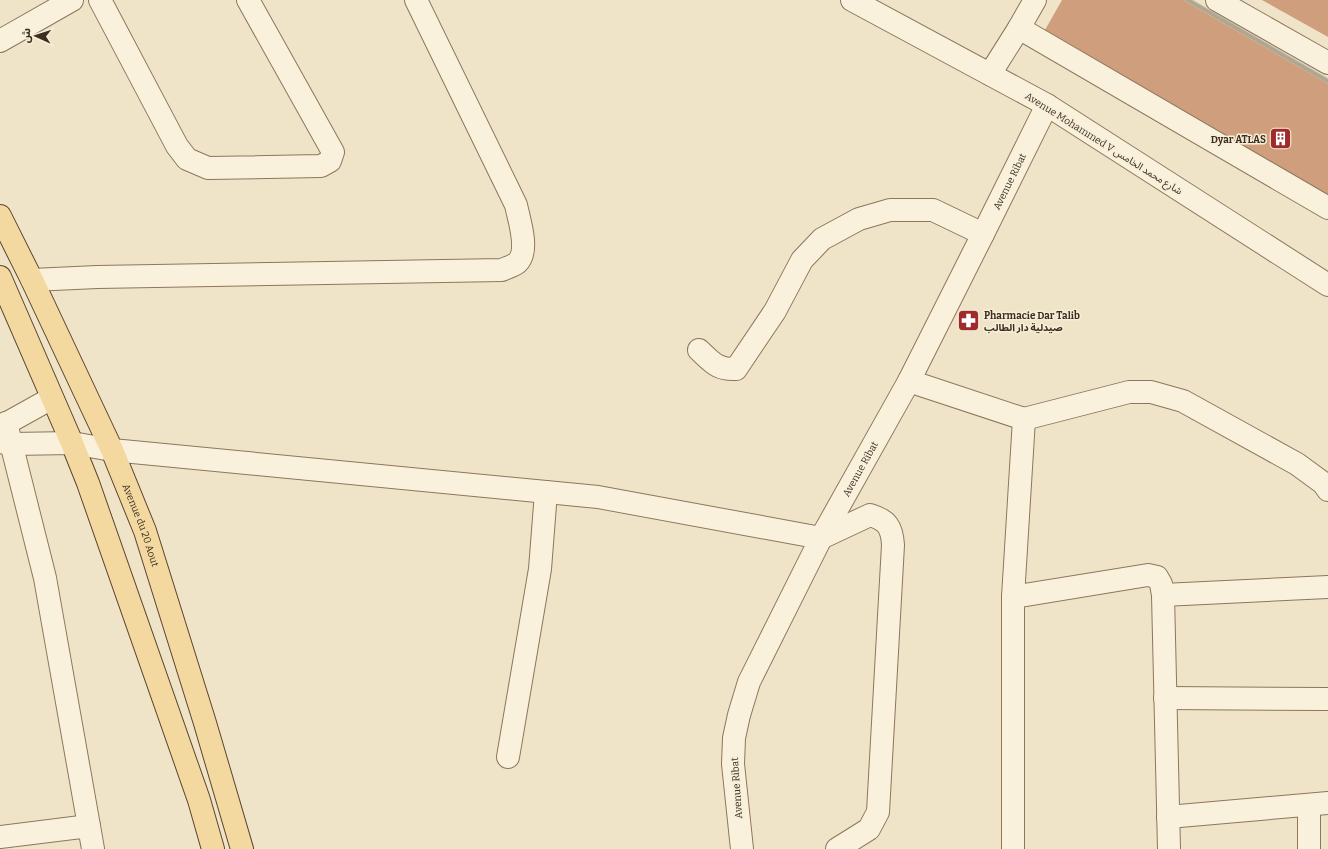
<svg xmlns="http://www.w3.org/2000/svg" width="1328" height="849" font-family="Bitter,'Noto Sans Arabic',serif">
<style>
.building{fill:#cf9f7d;filter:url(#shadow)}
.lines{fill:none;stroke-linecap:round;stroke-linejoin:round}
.minor-casing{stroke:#8d765c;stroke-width:24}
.major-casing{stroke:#5b4430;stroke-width:24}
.minor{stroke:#faf1dc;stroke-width:22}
.major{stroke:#f3d9a0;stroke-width:22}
.labels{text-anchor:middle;stroke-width:3;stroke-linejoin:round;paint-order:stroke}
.poi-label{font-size:10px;font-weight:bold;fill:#3d2e20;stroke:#f7eed8;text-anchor:end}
.street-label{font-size:10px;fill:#3d2e20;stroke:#f7eed8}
</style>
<defs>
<filter id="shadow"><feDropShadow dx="3.5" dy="-3.5" stdDeviation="0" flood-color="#0004"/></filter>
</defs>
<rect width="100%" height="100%" fill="#f0e4c8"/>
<path class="building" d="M1062,0H1183L1328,84V195L1045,30Z
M1262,0H1328V37Z"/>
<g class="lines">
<defs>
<g id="minor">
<path d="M100,0L177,146L187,159L208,168L321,166L330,161L333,152L248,0"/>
<path d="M852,0L1047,105L1328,285"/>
<path d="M1217,0L1328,63"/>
<path d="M1019,28L1328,208"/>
<path d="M0,41L72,0"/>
<path d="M990,74L1019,28L1035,0"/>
<path d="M32,280L97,277L502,270C506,268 513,266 517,263C530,251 519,220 516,205L416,0"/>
<path d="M699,350C712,362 717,370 736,369L775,311L802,260L822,239L859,219L890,210H933L983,234"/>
<path d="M909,381L1024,419L1013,597L1148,575L1157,577L1161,584L1163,595L1169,849"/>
<path d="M1024,419L1129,392H1151L1183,401L1297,464L1323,483L1328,490"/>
<path d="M6,423L45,578L89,826"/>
<path d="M0,427L52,398"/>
<path d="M0,442L12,444L72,443L112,450L598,497L821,538L870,515C887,520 892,527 893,545L878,812L869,829L837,849"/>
<path d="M1163,595L1328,587"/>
<path d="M1165,698L1328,699"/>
<path d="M508,757L540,569L546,492"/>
<path d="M1168,817L1328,803"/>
<path d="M0,837L89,826L93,849"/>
<path id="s1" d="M742,849L733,764L734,738L739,715L749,682L821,538L909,381L983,234L1047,105"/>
<path d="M1013,849V597"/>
<path d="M1309,849V805"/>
</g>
<g id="major">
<path id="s2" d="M0,216L32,280L112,450L145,531L205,723L242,849"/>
<path d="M0,277L72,443L88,483L199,800L213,849"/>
</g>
</defs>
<use href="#minor" class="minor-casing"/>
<use href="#major" class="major-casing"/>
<use href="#minor" class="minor"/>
<use href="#major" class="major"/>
</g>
<defs>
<symbol id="building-square" viewBox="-11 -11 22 22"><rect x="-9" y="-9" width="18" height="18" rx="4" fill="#9e2a2b" stroke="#f7eed8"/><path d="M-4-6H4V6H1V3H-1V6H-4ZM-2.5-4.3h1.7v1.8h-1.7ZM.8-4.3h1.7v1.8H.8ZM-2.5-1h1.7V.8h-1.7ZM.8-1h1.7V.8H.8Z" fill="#fff"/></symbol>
<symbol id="pharmacy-square" viewBox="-11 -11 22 22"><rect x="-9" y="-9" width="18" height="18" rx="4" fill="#9e2a2b" stroke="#f7eed8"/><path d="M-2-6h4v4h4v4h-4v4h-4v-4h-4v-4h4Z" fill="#fff"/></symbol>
</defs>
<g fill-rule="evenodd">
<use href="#building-square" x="1268" y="126" width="25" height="25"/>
<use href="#pharmacy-square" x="956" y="308" width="25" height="25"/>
</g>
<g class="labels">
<g class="poi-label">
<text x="1266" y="143">Dyar ATLAS</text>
<text x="984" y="319" text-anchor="start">Pharmacie Dar Talib<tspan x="984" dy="12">صيدلية دار الطالب</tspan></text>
</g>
<g class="street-label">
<text transform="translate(1104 143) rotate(32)" y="4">Avenue Mohammed V شارع محمد الخامس</text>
<text dy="4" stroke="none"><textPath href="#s1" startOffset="734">Avenue Ribat</textPath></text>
<text dy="4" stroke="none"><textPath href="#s1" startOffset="410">Avenue Ribat</textPath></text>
<text dy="4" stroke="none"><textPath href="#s2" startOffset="340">Avenue du 20 Aout</textPath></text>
<text transform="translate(736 788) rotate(-94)" y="4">Avenue Ribat</text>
</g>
</g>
<g transform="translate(36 36) rotate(273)" stroke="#f7eed8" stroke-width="3" paint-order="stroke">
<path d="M0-3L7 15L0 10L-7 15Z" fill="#3d2e20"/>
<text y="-6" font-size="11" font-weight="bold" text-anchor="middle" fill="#3d2e20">ش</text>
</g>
</svg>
